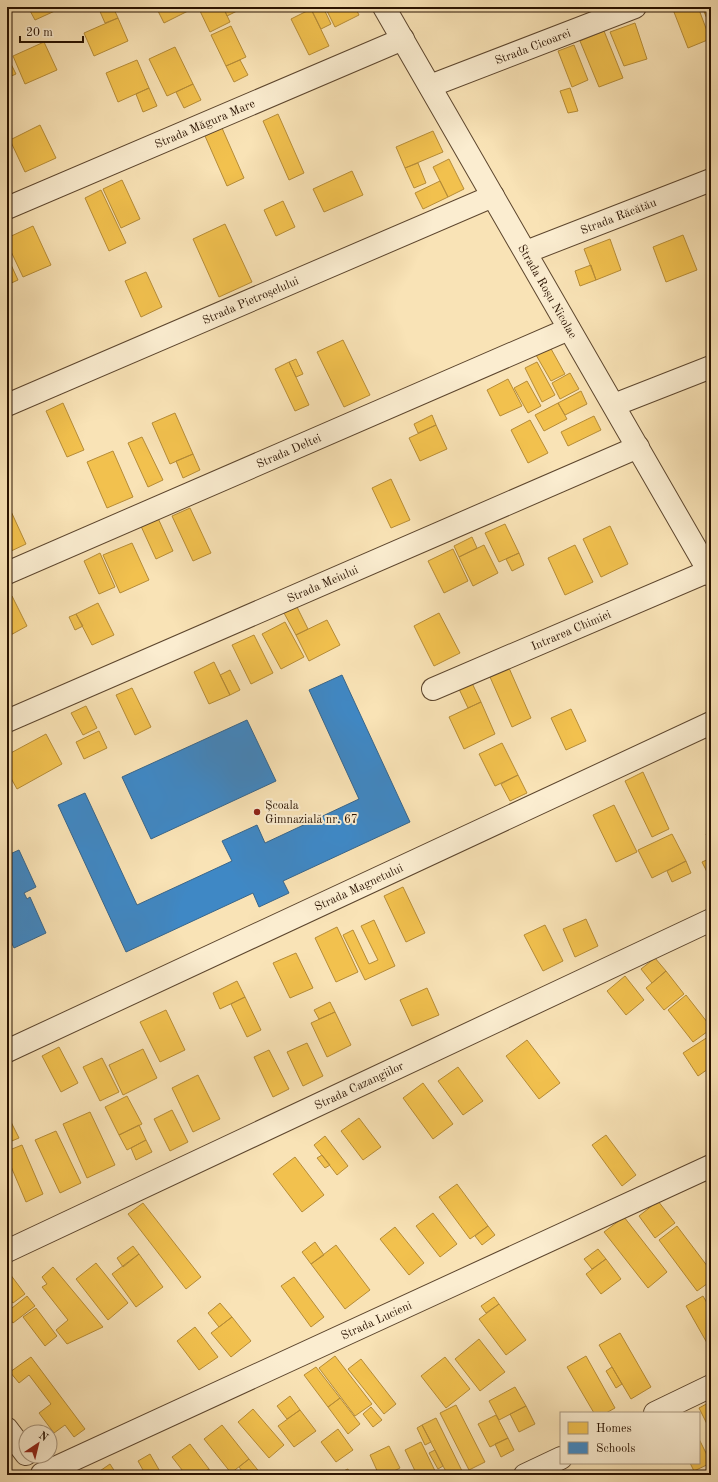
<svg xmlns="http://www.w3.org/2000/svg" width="718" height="1482" font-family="'Old Standard TT',serif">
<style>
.homes{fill:#f2c14e;stroke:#b68c37}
.schools{fill:#3f88c5;stroke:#38658a}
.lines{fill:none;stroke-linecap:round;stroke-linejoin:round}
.minor-casing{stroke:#5d462e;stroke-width:24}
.minor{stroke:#fbedd0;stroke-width:22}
.poi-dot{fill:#8f2418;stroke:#fbedd0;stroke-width:1.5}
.labels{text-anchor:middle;stroke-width:4;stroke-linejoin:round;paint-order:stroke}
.street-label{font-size:12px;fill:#291200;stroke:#fbedd0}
.poi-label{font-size:12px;fill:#291200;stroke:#fbedd0;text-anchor:start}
</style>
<rect width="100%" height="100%" fill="#f9e3b6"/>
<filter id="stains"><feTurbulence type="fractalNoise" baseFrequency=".005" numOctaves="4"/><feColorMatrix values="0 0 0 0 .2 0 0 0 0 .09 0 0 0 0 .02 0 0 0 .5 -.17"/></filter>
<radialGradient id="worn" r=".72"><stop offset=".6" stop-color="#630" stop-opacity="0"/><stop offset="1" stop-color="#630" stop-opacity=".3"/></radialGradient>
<path class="homes" d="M28,7H56L57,10L35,20Z
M98,7H113L118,18L105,23Z
M162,7H196L164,23L157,9Z
M207,7H223L230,22L210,32L200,11Z
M223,7H245L227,16Z
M316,7H323L331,24L321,29L311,9Z
M325,7H355L359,15L335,27Z
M672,7H698L710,39L688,48Z
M702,7H711V28Z
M311,9L329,46L309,55L291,19Z
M118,18L128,41L94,56L84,33Z
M635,23L647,59L624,66L610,32Z
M231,26L246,57L226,66L211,35Z
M604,31L623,78L599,87L580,41Z
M44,42L57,70L25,84L13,56Z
M574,45L588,80L572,87L558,51Z
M175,47L193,84L167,96L149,59Z
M7,56L16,74L7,78Z
M137,60L149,88L118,102L106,73Z
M240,60L248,75L234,82L226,66Z
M193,84L201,100L184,108L176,92Z
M149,88L157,106L143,112L136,94Z
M570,88L578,111L568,113L560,91Z
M278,114L304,173L289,180L263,121Z
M40,125L56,158L25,172L10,140Z
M222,128L244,178L227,186L205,136Z
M433,131L443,152L405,168L396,147Z
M449,159L464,189L448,197L433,167Z
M418,163L426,183L414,188L405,168Z
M352,171L363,195L324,212L313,189Z
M122,180L140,219L121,228L103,189Z
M440,181L448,197L423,209L415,193Z
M101,190L126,243L109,251L85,198Z
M283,201L295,227L276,236L264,210Z
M225,224L252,282L219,297L193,239Z
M33,226L51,265L23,277L7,243V238Z
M683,235L697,270L666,282L653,247Z
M610,239L621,270L596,280L584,249Z
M7,256L18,280L7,285Z
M591,265L596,280L580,286L575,271Z
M146,272L162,307L141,317L125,281Z
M343,340L370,395L344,407L317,352Z
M550,347L565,374L551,381L536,355Z
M296,359L303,374L296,377L289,362Z
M289,362L309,405L295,411L275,369Z
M537,362L555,395L542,402L525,368Z
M570,373L579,389L560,399L552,383Z
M508,379L522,406L500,416L487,390Z
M527,381L541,406L528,413L514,388Z
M581,391L587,404L565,415L558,403Z
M63,403L84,450L67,457L46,411Z
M558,403L567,419L544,431L535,415Z
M175,413L193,454L170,464L152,423Z
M432,415L436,425L418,433L414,424Z
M594,416L601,430L568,446L561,432Z
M530,420L548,453L528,463L511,430Z
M436,425L447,449L420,461L409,438Z
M142,437L163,480L148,487L128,443Z
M113,451L133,497L107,508L87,462Z
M193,454L200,470L183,478L176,461Z
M391,479L410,520L391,528L372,488Z
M9,507L26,544L9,552L7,548V508Z
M190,508L211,553L193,561L172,516Z
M157,516L173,551L156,559L140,524Z
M505,524L519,553L499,562L485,533Z
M610,526L628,564L601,577L583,539Z
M472,537L477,548L459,557L454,546Z
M132,543L149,580L120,593L103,555Z
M484,545L498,573L473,586L459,557Z
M575,545L593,582L565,595L548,558Z
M453,549L468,581L444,593L428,561Z
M100,553L115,587L99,594L84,561Z
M519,553L524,565L512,571L506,559Z
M12,596L27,626L7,637V598Z
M98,603L114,635L92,645L76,614Z
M297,607L308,629L296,635L284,613Z
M439,613L460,653L434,666L414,626Z
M76,614L83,626L75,630L69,617Z
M327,620L340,645L309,661L296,635Z
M285,622L304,657L281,669L262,634Z
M254,635L273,673L251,684L232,645Z
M214,662L230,695L209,704L194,672Z
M509,668L531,718L512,727L490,677Z
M230,670L240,690L230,695L220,675Z
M472,683L481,702L468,708L459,689Z
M132,688L151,727L135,735L116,695Z
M481,702L495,734L464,749L449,717Z
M86,706L97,728L83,735L71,713Z
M571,709L586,741L566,750L551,718Z
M99,731L107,748L84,759L76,742Z
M46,734L62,764L17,789L7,771V755Z
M502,743L518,775L495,786L479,754Z
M643,772L669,829L652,837L625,781Z
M518,775L527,793L510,801L501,784Z
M614,805L637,852L616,862L593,815Z
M711,832V844L706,834Z
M672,834L686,861L652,878L638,850Z
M711,858V880L702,862Z
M686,861L691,873L672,882L667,871Z
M403,887L425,933L406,942L384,896Z
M586,919L598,946L575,957L563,929Z
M374,920L395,966L365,980L343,935L353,930L369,964L378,960L361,926Z
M545,925L563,961L543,971L524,935Z
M337,927L358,972L336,982L315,938Z
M296,953L313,988L290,998L273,963Z
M655,958L666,971L652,983L641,969Z
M666,971L684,994L664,1010L646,988Z
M625,976L644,1000L626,1015L607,991Z
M237,981L245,997L220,1009L213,993Z
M427,988L439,1015L412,1026L400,1000Z
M686,995L711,1027V1029L693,1042L668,1010Z
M245,997L261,1030L247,1037L231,1004Z
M330,1002L335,1012L319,1019L314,1010Z
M166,1010L185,1050L160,1062L140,1022Z
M335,1012L351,1045L327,1057L311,1023Z
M711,1035V1067L698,1076L683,1053Z
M527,1040L560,1083L539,1099L506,1056Z
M307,1043L323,1076L303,1086L287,1052Z
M59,1047L78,1083L61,1092L42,1056Z
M143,1049L157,1078L123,1095L109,1065Z
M269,1050L289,1089L273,1097L254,1057Z
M102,1058L119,1092L100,1101L83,1067Z
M458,1067L483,1101L463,1115L438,1081Z
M198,1075L220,1119L193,1132L172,1088Z
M423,1083L453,1124L433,1139L403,1098Z
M127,1096L142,1124L119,1135L105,1107Z
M172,1110L188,1142L170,1151L154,1119Z
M90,1112L115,1165L87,1178L63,1124Z
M7,1114L19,1138L7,1143Z
M359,1118L381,1147L363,1160L341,1131Z
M139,1125L146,1140L127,1150L119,1135Z
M56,1131L81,1183L60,1193L35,1140Z
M606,1135L636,1175L622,1186L592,1145Z
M325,1136L348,1166L337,1175L314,1145Z
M146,1140L152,1152L136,1160L131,1148Z
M22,1145L43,1194L26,1202L7,1157V1151Z
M322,1155L330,1165L325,1168L317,1158Z
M295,1157L324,1195L302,1212L273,1174Z
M457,1184L488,1226L470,1239L439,1197Z
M658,1201L675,1223L655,1238L639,1216Z
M143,1203L201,1277L186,1289L128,1214Z
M433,1213L457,1244L440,1257L416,1226Z
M624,1217L667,1272L648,1288L604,1232Z
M488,1226L495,1235L482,1245L475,1236Z
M677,1226L711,1271V1281L697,1291L659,1240Z
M395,1227L424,1263L409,1275L380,1239Z
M315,1242L324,1255L311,1264L302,1252Z
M336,1245L370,1290L345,1309L311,1264Z
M133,1246L139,1254L123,1267L117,1258Z
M598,1249L606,1259L592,1269L584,1259Z
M139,1254L163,1287L136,1307L112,1274Z
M606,1259L621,1279L601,1294L586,1274Z
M96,1263L128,1303L108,1320L76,1279Z
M53,1267L103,1327L67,1344L56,1330L68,1320L42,1287L47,1284L42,1277Z
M7,1270L25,1294L13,1303L7,1295Z
M294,1277L324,1317L311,1327L281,1286Z
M27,1296L35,1306L13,1323L7,1315V1312Z
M703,1296L711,1310V1350L686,1306Z
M494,1297L499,1304L486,1313L481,1306Z
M220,1303L232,1317L219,1327L208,1313Z
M499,1304L526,1340L506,1355L479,1319Z
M36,1308L57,1336L45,1346L23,1317Z
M232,1317L251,1341L231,1357L211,1333Z
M195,1327L218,1357L199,1370L177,1341Z
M620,1333L651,1387L631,1399L599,1345Z
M479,1339L505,1372L480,1391L455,1359Z
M335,1356L372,1404L355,1416L319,1368Z
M586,1356L615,1408L606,1413H594L567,1367Z
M31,1357L85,1429L74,1437L65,1425L54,1433L39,1413L51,1404L29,1375L19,1383L10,1372Z
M445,1357L470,1389L446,1408L421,1376Z
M361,1359L396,1404L384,1414L348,1369Z
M316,1367L340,1398L328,1407L304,1375Z
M612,1367L622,1384L616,1388L606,1371Z
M515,1387L526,1406L499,1420L489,1401Z
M290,1396L300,1410L287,1419L277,1406Z
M340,1398L360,1424L348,1434L328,1407Z
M710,1402L711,1405V1432L699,1408Z
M456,1405L485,1462L469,1470L440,1413Z
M526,1406L535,1424L519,1432L510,1414Z
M371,1407L382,1420L373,1427L363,1414Z
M253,1409L284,1445L269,1458L238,1422Z
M300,1410L316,1431L294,1447L278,1426Z
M496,1415L508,1438L490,1447L478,1424Z
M436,1418L464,1475H448L443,1466L422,1425Z
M222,1425L249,1459L231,1473L204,1439Z
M422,1425L431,1442L425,1445L417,1428Z
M338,1429L353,1450L336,1462L321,1442Z
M508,1438L514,1450L501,1457L495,1444Z
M699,1439L711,1463L694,1471L690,1463H699Z
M421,1442L437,1475H417L405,1450Z
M190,1444L209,1469L200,1475H186L172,1457Z
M389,1446L400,1468L386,1475H379L370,1455Z
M435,1450L443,1466L438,1469L429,1453Z
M150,1454L162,1475H145L143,1470L138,1461Z
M249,1459L261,1474L260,1475H245L239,1467Z
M110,1464L117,1475H94Z
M209,1469L213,1475H200Z
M348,1469L350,1475H334Z"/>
<path class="schools" d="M342,675L410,822L283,881L289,893L259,907L253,893L126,952L58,805L85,793L137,905L232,861L222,841L257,825L265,843L359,799L309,690Z
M247,720L276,781L151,839L122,777Z
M7,848L10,854L19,850L36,887L24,893L27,899L30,897L46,933L14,948L7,933Z"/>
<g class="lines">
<defs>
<g id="minor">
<path id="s1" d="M384,7L711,575"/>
<path id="s2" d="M430,86L635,7"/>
<path id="s3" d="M7,208L403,39"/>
<path id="s4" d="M526,252L711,180"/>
<path id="s5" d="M7,405L493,196"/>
<path d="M614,405L711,367"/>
<path id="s6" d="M7,573L569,329"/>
<path id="s7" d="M433,689L709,571"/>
<path id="s8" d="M7,721L638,447"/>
<path id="s9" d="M7,1051L711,723"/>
<path id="s10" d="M7,1251L711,920"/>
<path d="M655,1413L711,1386"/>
<path d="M7,1429L26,1454"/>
<path id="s11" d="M42,1474L711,1166"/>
<path d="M525,1475L561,1458"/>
</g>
</defs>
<use href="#minor" class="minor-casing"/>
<use href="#minor" class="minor"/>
</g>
<circle class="poi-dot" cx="257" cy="812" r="4"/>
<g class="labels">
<g class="street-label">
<text dy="4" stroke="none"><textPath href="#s2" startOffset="110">Strada Cicoarei</textPath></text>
<text dy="4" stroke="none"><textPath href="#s3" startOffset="215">Strada Măgura Mare</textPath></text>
<text dy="4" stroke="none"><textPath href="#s4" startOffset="99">Strada Răcătău</textPath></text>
<text dy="4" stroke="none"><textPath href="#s1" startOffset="328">Strada Roșu Nicolae</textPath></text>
<text dy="4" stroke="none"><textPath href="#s5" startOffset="265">Strada Pietroșelului</textPath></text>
<text dy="4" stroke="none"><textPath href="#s6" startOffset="307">Strada Deltei</textPath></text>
<text dy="4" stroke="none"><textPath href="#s8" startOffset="344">Strada Meiului</textPath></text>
<text dy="4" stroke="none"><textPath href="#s7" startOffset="150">Intrarea Chimiei</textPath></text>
<text dy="4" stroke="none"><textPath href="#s9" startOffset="388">Strada Magnetului</textPath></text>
<text dy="4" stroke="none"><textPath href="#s10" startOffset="389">Strada Cazangiilor</textPath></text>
<text dy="4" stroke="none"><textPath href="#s11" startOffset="368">Strada Lucieni</textPath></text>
</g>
<g class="poi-label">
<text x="265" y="809">Școala<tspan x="265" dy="14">Gimnazială nr. 67</tspan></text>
</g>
</g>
<rect width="718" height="1482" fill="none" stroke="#f9e3b6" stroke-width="24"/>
<rect x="8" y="8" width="702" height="1466" fill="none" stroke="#291200" stroke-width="2"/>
<rect x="12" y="12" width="694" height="1458" fill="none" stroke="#291200"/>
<rect x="560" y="1412" width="140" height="52" fill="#fbedd0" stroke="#a7957d"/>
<rect x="568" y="1422" width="20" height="12" fill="#f2c14e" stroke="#a7957d"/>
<text x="596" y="1432" font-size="12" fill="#291200">Homes</text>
<rect x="568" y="1442" width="20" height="12" fill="#3f88c5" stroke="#a7957d"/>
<text x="596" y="1452" font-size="12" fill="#291200">Schools</text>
<g transform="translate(38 1444) rotate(35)"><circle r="19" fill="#fbedd0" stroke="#a7957d"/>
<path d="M0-3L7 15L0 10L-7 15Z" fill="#8f2418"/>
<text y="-6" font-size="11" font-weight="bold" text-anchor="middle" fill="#291200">N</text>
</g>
<path d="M20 36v6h63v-6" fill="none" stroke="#291200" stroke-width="2"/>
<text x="26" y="36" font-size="12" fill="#291200" stroke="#fbedd0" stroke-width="3" paint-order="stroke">20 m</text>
<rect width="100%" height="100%" filter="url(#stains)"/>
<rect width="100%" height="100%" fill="url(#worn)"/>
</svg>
